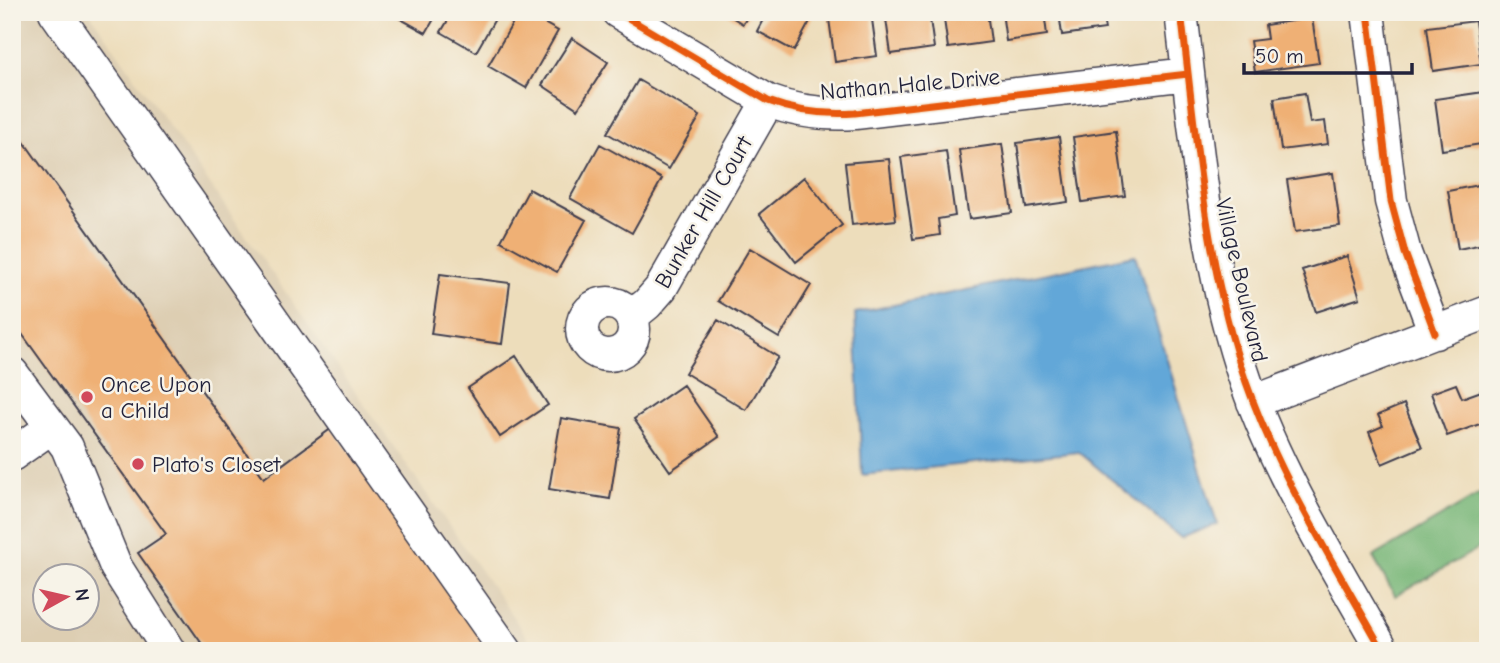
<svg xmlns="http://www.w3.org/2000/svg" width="1500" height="663" font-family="'Comic Neue',sans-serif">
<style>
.built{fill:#ddceb2;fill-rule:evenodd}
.forest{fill:#77b677;stroke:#4c6c59;stroke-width:2}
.water{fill:#62a7d8;stroke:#42648a;stroke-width:2}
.building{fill:#efb074}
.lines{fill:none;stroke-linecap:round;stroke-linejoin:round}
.minor-casing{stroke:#403e4e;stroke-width:35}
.minor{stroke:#fff;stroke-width:32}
.cycleway-casing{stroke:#f7f3e8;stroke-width:11}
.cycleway{stroke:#e8590c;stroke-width:7}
.poi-dot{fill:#d1495b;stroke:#f7f3e8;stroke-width:2.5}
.labels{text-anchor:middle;stroke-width:5;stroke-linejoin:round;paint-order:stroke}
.street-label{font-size:23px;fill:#22223b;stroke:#f7f3e8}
.poi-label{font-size:23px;fill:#22223b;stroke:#f7f3e8;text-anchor:start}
</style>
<rect width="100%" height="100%" fill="#f7f3e8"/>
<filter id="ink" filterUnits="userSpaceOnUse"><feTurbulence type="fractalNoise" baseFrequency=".0143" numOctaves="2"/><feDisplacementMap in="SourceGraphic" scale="14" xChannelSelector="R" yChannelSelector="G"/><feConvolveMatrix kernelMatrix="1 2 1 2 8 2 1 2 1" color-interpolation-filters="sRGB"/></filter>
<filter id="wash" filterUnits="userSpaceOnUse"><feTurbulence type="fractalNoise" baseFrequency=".00686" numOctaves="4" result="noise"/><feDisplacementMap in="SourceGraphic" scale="28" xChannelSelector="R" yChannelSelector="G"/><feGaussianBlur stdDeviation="1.57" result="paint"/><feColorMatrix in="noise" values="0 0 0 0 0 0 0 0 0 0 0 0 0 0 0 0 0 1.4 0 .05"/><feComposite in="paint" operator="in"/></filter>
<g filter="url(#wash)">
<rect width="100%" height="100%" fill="#edddbb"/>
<path class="built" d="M12,12H89L537,651H12ZM46,576H88V618H46Z"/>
<path class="forest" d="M1488,489V543L1395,596L1373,557Z"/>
<path class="water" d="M1135,255L1217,524L1181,538L1079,452L862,475L855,313Z"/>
<g id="blocks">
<path class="building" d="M388,12H438L426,33Z
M453,12H499L476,52L441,32Z
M519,12H524L558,31L526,88L488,66Z
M724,12H750L743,24Z
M767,12H815L794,51L757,31Z
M828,12H871L877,56L835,62Z
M885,12H929L934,48L891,54Z
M943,12H987L991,42L948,48Z
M1002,12H1044L1047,35L1006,41Z
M1059,12H1102L1105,29L1062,35Z
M1312,18L1319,63L1255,72L1250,41L1267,39L1265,25Z
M1475,21L1481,64L1433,71L1427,27Z
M572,38L608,62L578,109L542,85Z
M638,80L700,116L669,169L607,133Z
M1484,92L1488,117V143L1442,150L1435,99Z
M1305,93L1310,123L1325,121L1328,144L1281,150L1274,98Z
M12,125L264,478L332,428L491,651H207L138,553L166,534L12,320Z
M1116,131L1125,196L1082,202L1073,137Z
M1059,137L1068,202L1026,208L1017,143Z
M600,144L662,179L632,233L570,198Z
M1002,144L1012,213L969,219L959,150Z
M946,151L955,216L938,219L940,235L913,239L901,157Z
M889,159L896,220L852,225L845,163Z
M1333,173L1340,226L1295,232L1287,180Z
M804,177L842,225L796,262L759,214Z
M1488,183V243L1458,249L1448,191Z
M529,189L586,220L557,272L501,241Z
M750,248L811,285L779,338L718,301Z
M1347,256L1360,298L1316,312L1302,270Z
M440,274L510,283L502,344L431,334Z
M718,320L778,357L746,410L685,373Z
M516,356L548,405L500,437L468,388Z
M1456,384L1462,398L1487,389L1488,421L1447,436L1431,393Z
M683,385L719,437L670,471L634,419Z
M1404,404L1422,447L1382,464L1369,432L1383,426L1378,415Z
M561,418L621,428L610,499L549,489Z"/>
</g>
</g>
<g filter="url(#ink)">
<use href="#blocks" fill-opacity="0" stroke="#403e4e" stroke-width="2"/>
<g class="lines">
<defs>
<path id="minor" d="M55,12L506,651
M618,12L768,101C797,112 825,115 855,113L1188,74
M1181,12C1196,137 1205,263 1246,382C1279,477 1334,563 1383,651
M1368,12L1391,201L1405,253L1435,333
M582 329a26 26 0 1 1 52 0a26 26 0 1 1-52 0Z
M631,317L647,304L661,288L768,101
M12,373L67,447L116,567L169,651
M1253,402L1488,312
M12,455L52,427"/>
</defs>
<use href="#minor" class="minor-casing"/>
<use href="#minor" class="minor"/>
<defs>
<path id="cycleway" d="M618,12L768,101C797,112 825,115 855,113L1188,74
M1181,12C1196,137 1205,263 1246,382C1279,477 1334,563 1383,651
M1368,12L1391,201L1405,253L1435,333"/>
</defs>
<use href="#cycleway" class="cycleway-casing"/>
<use href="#cycleway" class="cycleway"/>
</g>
</g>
<g class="poi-dot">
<circle cx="87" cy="397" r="7"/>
<circle cx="138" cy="464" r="7"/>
</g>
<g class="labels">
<g class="street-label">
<text transform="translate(910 84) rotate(-5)" y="8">Nathan Hale Drive</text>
<text transform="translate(703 212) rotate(-60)" y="8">Bunker Hill Court</text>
<text transform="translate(1242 280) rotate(77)" y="8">Village Boulevard</text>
</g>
<g class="poi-label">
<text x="101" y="392">Once Upon<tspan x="101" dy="26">a Child</tspan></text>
<text x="152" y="472">Plato's Closet</text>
</g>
</g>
<rect width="1500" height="663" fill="none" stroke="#f7f3e8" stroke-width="42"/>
<g transform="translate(66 597) rotate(82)"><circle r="33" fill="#f7f3e8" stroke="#a29fa3" stroke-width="2"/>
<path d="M0-5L12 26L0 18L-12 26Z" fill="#d1495b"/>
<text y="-10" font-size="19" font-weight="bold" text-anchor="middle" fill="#22223b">N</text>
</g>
<path d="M1244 63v10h168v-10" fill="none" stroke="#22223b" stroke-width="3.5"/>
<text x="1255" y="63" font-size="21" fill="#22223b" stroke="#f7f3e8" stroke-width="5" paint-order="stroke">50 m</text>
</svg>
